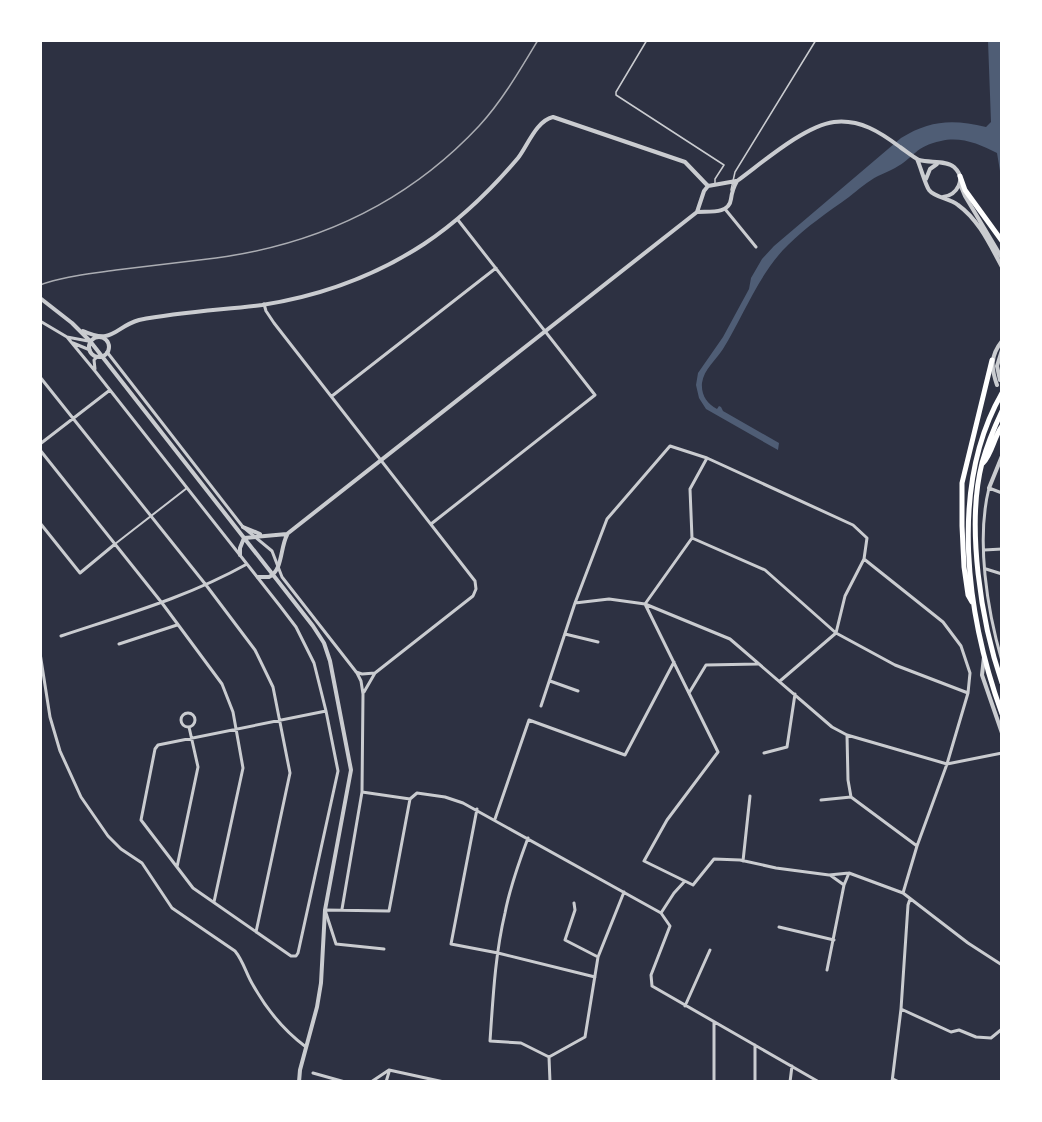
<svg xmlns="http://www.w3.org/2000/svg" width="1042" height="1122" font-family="Montserrat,sans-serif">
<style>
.water{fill:#4f5d75}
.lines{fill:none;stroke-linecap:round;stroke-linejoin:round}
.service{stroke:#caccd0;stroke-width:1.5}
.pedestrian{stroke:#caccd0;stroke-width:2}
.minor{stroke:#caccd0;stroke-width:3}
.tertiary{stroke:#caccd0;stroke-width:4}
.motorway{stroke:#fff;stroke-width:5}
.rail{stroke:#abadb3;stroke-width:1.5}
</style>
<rect width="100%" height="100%" fill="#2d3142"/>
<path class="water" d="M988,41H1001V177L997,153C980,144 960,136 941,141C915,146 914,158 895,168C890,171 884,173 878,176C868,181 858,190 849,197C828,212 806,227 788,245C759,273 744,315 723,349C716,360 704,369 702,383C701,395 707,404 717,409L719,406L721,407L723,411L779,443L778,450L706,409L699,398L696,385L698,373L723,337L749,289L751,278L762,259L774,246L901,138C930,120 953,119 986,127L991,122Z"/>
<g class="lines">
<path class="service" d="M647,40L616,92V95L724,165L715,179V183
M731,190L735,172L816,40"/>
<path class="pedestrian" d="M115,544L187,488"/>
<path class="minor" d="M725,209L756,247
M264,304L266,311L274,323L475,581L476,589L473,596L375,673L364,692
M40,321L67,337L95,371L280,606L296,627L314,663L326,711L338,771L298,953L296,956H291L193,888L141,820L155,749L158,745L326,711
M67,337L88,341
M73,343L90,350
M107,352L243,527L272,551L282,577L357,673L361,681L363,694L362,792
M95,369L94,360L97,357
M40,377L206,585L255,650L273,687L290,773L256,932
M332,396L496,268
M40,444L110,390
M40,450L162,603L222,684L233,712L243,768L214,902
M1002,493L989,488C976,540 987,610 1002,661
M40,523L80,573L115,544
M431,524L595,395L458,220
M692,538L765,570L836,633L895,665L968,693
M984,550L1002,549
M864,559L943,622L961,646L970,673L968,693L947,764L917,846L903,893
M986,569L1002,574
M575,603L609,599L645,604L730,639L832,727L847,735L947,764L1002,753
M645,604L718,752L667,820L644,861L693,885L714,859L740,860L776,868L829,875L849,873L903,893L968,943L1002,965
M645,604L692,538L690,489L707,458
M565,634L598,642
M61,636C124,615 188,597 247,564
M119,644L177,625
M40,653L50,717L60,751L81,797L108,836L121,849L142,863L172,908L235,951C244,962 246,974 253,985C267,1010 283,1030 306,1047
M356,672L362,674L375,673
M550,681L578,691
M780,681L836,633
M689,693L706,665L758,664
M541,706L575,603L607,519L670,446L707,458L853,525L867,538L864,559L845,596L836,633
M181 720a7 7 0 1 1 14 0a7 7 0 1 1-14 0Z
M847,735L848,780L851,797L917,846
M764,753L787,747L795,694
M821,800L851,797
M477,809L451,944L498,953L595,977
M495,819L529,720L625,755L674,662
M528,838C519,862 510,887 505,913C495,955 493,998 490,1041L521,1043L549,1057
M743,861L750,796
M177,867L198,767L189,727
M830,875L844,885L849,873
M574,903L575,910L565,940L598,957
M342,909L362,792L410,799L417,793L445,797L463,803L661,913L670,926L651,975L652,986L819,1082
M661,913L674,893L685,881
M779,927L834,940
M384,949L336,944L325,910L389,911L410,799
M827,970L844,885
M685,1006L710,950
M901,1009L951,1032L959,1030L976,1037L991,1038L1002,1029
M714,1022V1082
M755,1045V1082
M389,1070L444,1082
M313,1073L345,1082
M893,1079L899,1082
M371,1082L389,1070
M386,1082L389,1072
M550,1082L549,1057L585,1037L598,957L624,892
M790,1082L792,1066
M892,1082L901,1009L908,905L910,899"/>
<path class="tertiary" d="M917,159C921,168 925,184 929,190C935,198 950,198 958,205C979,220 990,245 1002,267
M926,179L930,169L937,164
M960,184L965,196L1002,258
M697,212L704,191L708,186L736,181
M40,298L72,323L90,341L313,626L324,643L330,661L351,770L325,910L321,983L317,1007L300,1070L299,1082
M83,331C114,345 114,327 139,320C180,312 221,310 262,305C320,296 375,276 424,244C460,220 490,191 518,158C528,145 536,121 553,117L685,162L708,186
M89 347a10 10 0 1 1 20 0a10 10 0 1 1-20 0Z
M1000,380L997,366L1002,350
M997,385C991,368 990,356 1002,341
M989,488L1002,456
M243,527L260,534
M244,538L287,534L697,212C708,211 729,215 731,199C732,191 733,188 737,181C762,163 804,126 834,122C860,119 880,132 900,147C906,151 913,157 919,160C930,163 946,160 954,167C967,179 957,195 943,197
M240,555V548L244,538
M258,577H269C283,570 280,548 287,535
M984,657L982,675L1002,733"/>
<path class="motorway" d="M960,176L965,190L1002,241
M1002,393C948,487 967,617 1002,714
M1002,411C994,428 987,445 982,463C966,526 981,622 1002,683
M983,463C992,454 994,437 1002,426
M972,602L968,595L964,567L962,526V483L992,360"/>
<path class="rail" d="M40,285C64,276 91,274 116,270C150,266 183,262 216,258C319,244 407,203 479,126C502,101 520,70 538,40"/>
</g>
<rect width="1042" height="1122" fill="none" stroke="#ffffff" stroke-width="84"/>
</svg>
